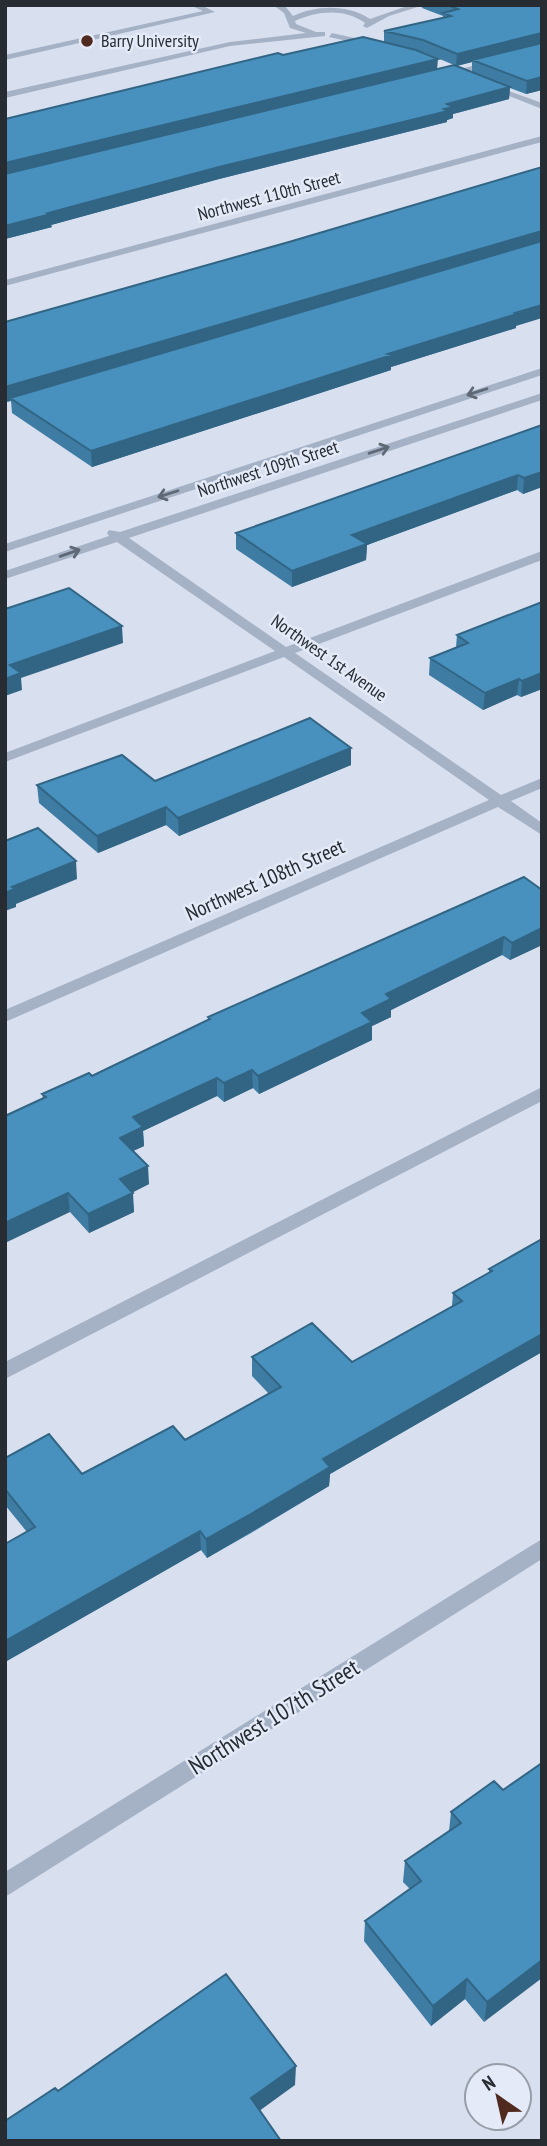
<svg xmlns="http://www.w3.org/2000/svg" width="547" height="2146" font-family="'PT Sans Narrow',sans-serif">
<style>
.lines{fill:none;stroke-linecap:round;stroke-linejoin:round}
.minor{fill:#a5b2c6;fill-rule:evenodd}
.wall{fill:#3e7ca3;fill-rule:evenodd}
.shaded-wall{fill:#326584}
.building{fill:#4890bd;stroke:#326584;stroke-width:2}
.oneway{stroke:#5f6875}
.poi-dot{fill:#50291f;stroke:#e4eaf7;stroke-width:2.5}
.labels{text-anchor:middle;stroke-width:5;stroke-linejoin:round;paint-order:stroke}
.far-poi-label{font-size:18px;fill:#262c32;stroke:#e4eaf7;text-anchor:start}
.far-street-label{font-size:18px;fill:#262c32;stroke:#e4eaf7}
.street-label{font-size:21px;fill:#262c32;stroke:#e4eaf7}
.near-street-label{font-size:24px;fill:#262c32;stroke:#e4eaf7}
</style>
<rect width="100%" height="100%" fill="#d8dfef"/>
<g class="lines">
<path class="minor" d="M5,5H15L5,8Z
M190,5H201L215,12L5,60V55L203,11Z
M273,5L285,6L293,16C316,5 348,4 370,19L410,5H424L389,16L367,28L363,26L365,23C344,8 317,11 295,21L296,24L316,32H325V36L230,46L5,98V92L230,42L306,33L290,28L284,13Z
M332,33L377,43L378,45L374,47L329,37Z
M542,48V53L441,78L437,75Z
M487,83L542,103V109L487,87Z
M542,136V142L5,286V280Z
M542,368V375L5,552V544Z
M542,393V400L129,538L286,647L542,551V560L295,653L501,795L542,778V788L511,801L542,823V835L498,807L5,1022V1010L489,800L284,657L5,762V753L275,651L117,542L5,579V571L109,536L107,533L109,530L120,532Z
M542,1087V1101L5,1379V1362Z
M542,1539V1559L5,1897V1872Z"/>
</g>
<path class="wall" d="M423,5H542V90L526,94L510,88L509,99L453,114V118L447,120V122L219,179L51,225L52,227L5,239L283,55L384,42V31L443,18V16L422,8ZM423,52L454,65L437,69ZM472,62V72L457,66Z
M5,322L516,326V328L391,367V370L92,467L12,413L11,401L5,402Z
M542,425V487L523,494L517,490L367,545L366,560L292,587L236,549V533Z
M542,602V689L521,697L517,695L483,710L429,675L430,658L456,647L457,635Z
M351,765L179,836L166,825L98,853L39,803L37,785L155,781Z
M542,890V945L510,960L502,955L391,1010V1017L372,1026V1040L259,1094L253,1088L224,1102L217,1096L143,1131L144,1146L133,1151L149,1184L132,1192L134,1212L89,1233L70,1212L42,1094L92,1076L208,1020V1017Z
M542,1239V1352L330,1474L329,1486L251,1533L207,1558L201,1550L5,1662V1544L27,1532L5,1505V1458L82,1474L185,1440L269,1394L252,1376V1357L352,1362L452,1306L453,1293L489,1273V1269Z
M542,1763L484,2022L465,1999L431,2026L364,1941L365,1921L410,1889L403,1882L405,1861L449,1831L451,1812L503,1790Z"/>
<path class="shaded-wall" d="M542,33L541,45L472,60V62L456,66L457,54Z
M438,59L437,70L5,175V163Z
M542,77V90L526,94L527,81Z
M510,87L509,99L453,114V118L447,120V122L219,179L51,225L52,227L5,239V226L48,213Z
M542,231V244L10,398L11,401L5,402V387Z
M542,305V318L516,326V328L391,367V370L92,467L91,451Z
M542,472V487L523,494L524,478Z
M518,475L517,490L367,545L366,560L292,587V571L352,535Z
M122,626L123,643L21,678L22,690L5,696V679L10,665Z
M542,673V689L521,697L522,681Z
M519,679L517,695L483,710L485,693Z
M351,748V765L179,836L178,818Z
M166,807V825L98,853L97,836Z
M76,861L77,879L16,904V907L5,911V893L12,887Z
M542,928V945L510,960L512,943Z
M504,937L502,955L391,1010V1017L372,1026V1040L259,1094L258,1076L362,1013L386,994Z
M252,1070L253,1088L224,1102V1083Z
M217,1078V1096L143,1131L144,1146L122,1156L120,1138L133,1117Z
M148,1166L149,1184L122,1198L120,1179Z
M68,1193L70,1212L5,1243V1223Z
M133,1193L134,1212L89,1233L88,1214Z
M542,1334V1352L330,1474L329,1486L207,1558L206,1539L323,1459Z
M200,1531L201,1550L5,1662V1641Z
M542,1960V1978L484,2022L487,2002Z
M467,1979L465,1999L431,2026L433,2006Z
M296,2066L295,2085L251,2117V2098Z"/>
<path class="building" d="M447,5H542V33L457,54L423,40L384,31L451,16L443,13L458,9Z
M363,37L416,50L438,59L5,163V119L278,53L283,55Z
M542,43V77L527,81L472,60Z
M454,65L510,87L447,104L453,107L444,109L448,111L219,167L48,213L51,214L5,226V174Z
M542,167V231L5,387V322L289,242Z
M542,241V305L515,313L517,314L388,354L392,355L91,451L10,398Z
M542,425V472L524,478L518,475L352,535L367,544L292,571L236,533Z
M69,588L122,626L10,665L21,673L5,679V609Z
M542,602V673L522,681L519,679L485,693L430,658L468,643L457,635Z
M310,718L351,748L178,818L166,807L97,836L37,785L122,755L155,781Z
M38,828L76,861L12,887L15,889L5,893V841Z
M524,877L542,890V928L512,943L504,937L386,994L391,999L362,1013L372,1022L258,1076L252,1070L224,1083L217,1078L133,1117L143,1127L120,1138L148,1166L120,1179L133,1193L88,1214L68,1193L5,1223V1116L46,1097L42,1094L89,1073L92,1076L210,1019L208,1017Z
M542,1239V1334L323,1459L330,1467L251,1514L206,1539L200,1531L5,1641V1544L35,1527L5,1489V1458L49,1434L82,1474L173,1426L185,1440L281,1387L252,1357L312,1323L352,1362L462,1301L453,1293L492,1271L489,1269Z
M542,1763V1960L487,2002L467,1979L433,2006L365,1921L421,1881L405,1861L461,1823L451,1812L494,1781L503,1790Z
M226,1974L296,2066L251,2098L281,2141H6L5,2121L55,2088L58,2091Z"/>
<defs><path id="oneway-shaft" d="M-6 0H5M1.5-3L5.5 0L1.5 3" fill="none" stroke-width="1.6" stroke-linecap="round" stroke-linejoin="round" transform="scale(1.75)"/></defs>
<g class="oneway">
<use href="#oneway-shaft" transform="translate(477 392) rotate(162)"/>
<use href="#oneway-shaft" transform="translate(379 450) rotate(-18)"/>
<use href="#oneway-shaft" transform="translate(168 494) rotate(162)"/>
<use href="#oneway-shaft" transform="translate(70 553) rotate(-19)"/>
</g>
<circle class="poi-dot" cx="87" cy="41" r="7"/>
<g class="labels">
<g class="far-poi-label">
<text x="101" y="47">Barry University</text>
</g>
<g class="far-street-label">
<text transform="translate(269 196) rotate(-15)" y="6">Northwest 110th Street</text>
<text transform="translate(268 469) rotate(-18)" y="6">Northwest 109th Street</text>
<text transform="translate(329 658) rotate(35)" y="6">Northwest 1st Avenue</text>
</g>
<g class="street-label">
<text transform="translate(265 880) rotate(-24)" y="7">Northwest 108th Street</text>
</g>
<g class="near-street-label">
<text transform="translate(274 1717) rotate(-32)" y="8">Northwest 107th Street</text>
</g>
</g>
<rect width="547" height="2146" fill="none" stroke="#262c32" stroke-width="14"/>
<g transform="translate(498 2097) rotate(326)"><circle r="33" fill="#e4eaf7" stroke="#989ea8" stroke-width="2"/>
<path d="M0-5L12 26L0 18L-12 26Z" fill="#50291f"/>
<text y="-10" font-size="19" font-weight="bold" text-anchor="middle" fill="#262c32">N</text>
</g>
</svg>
